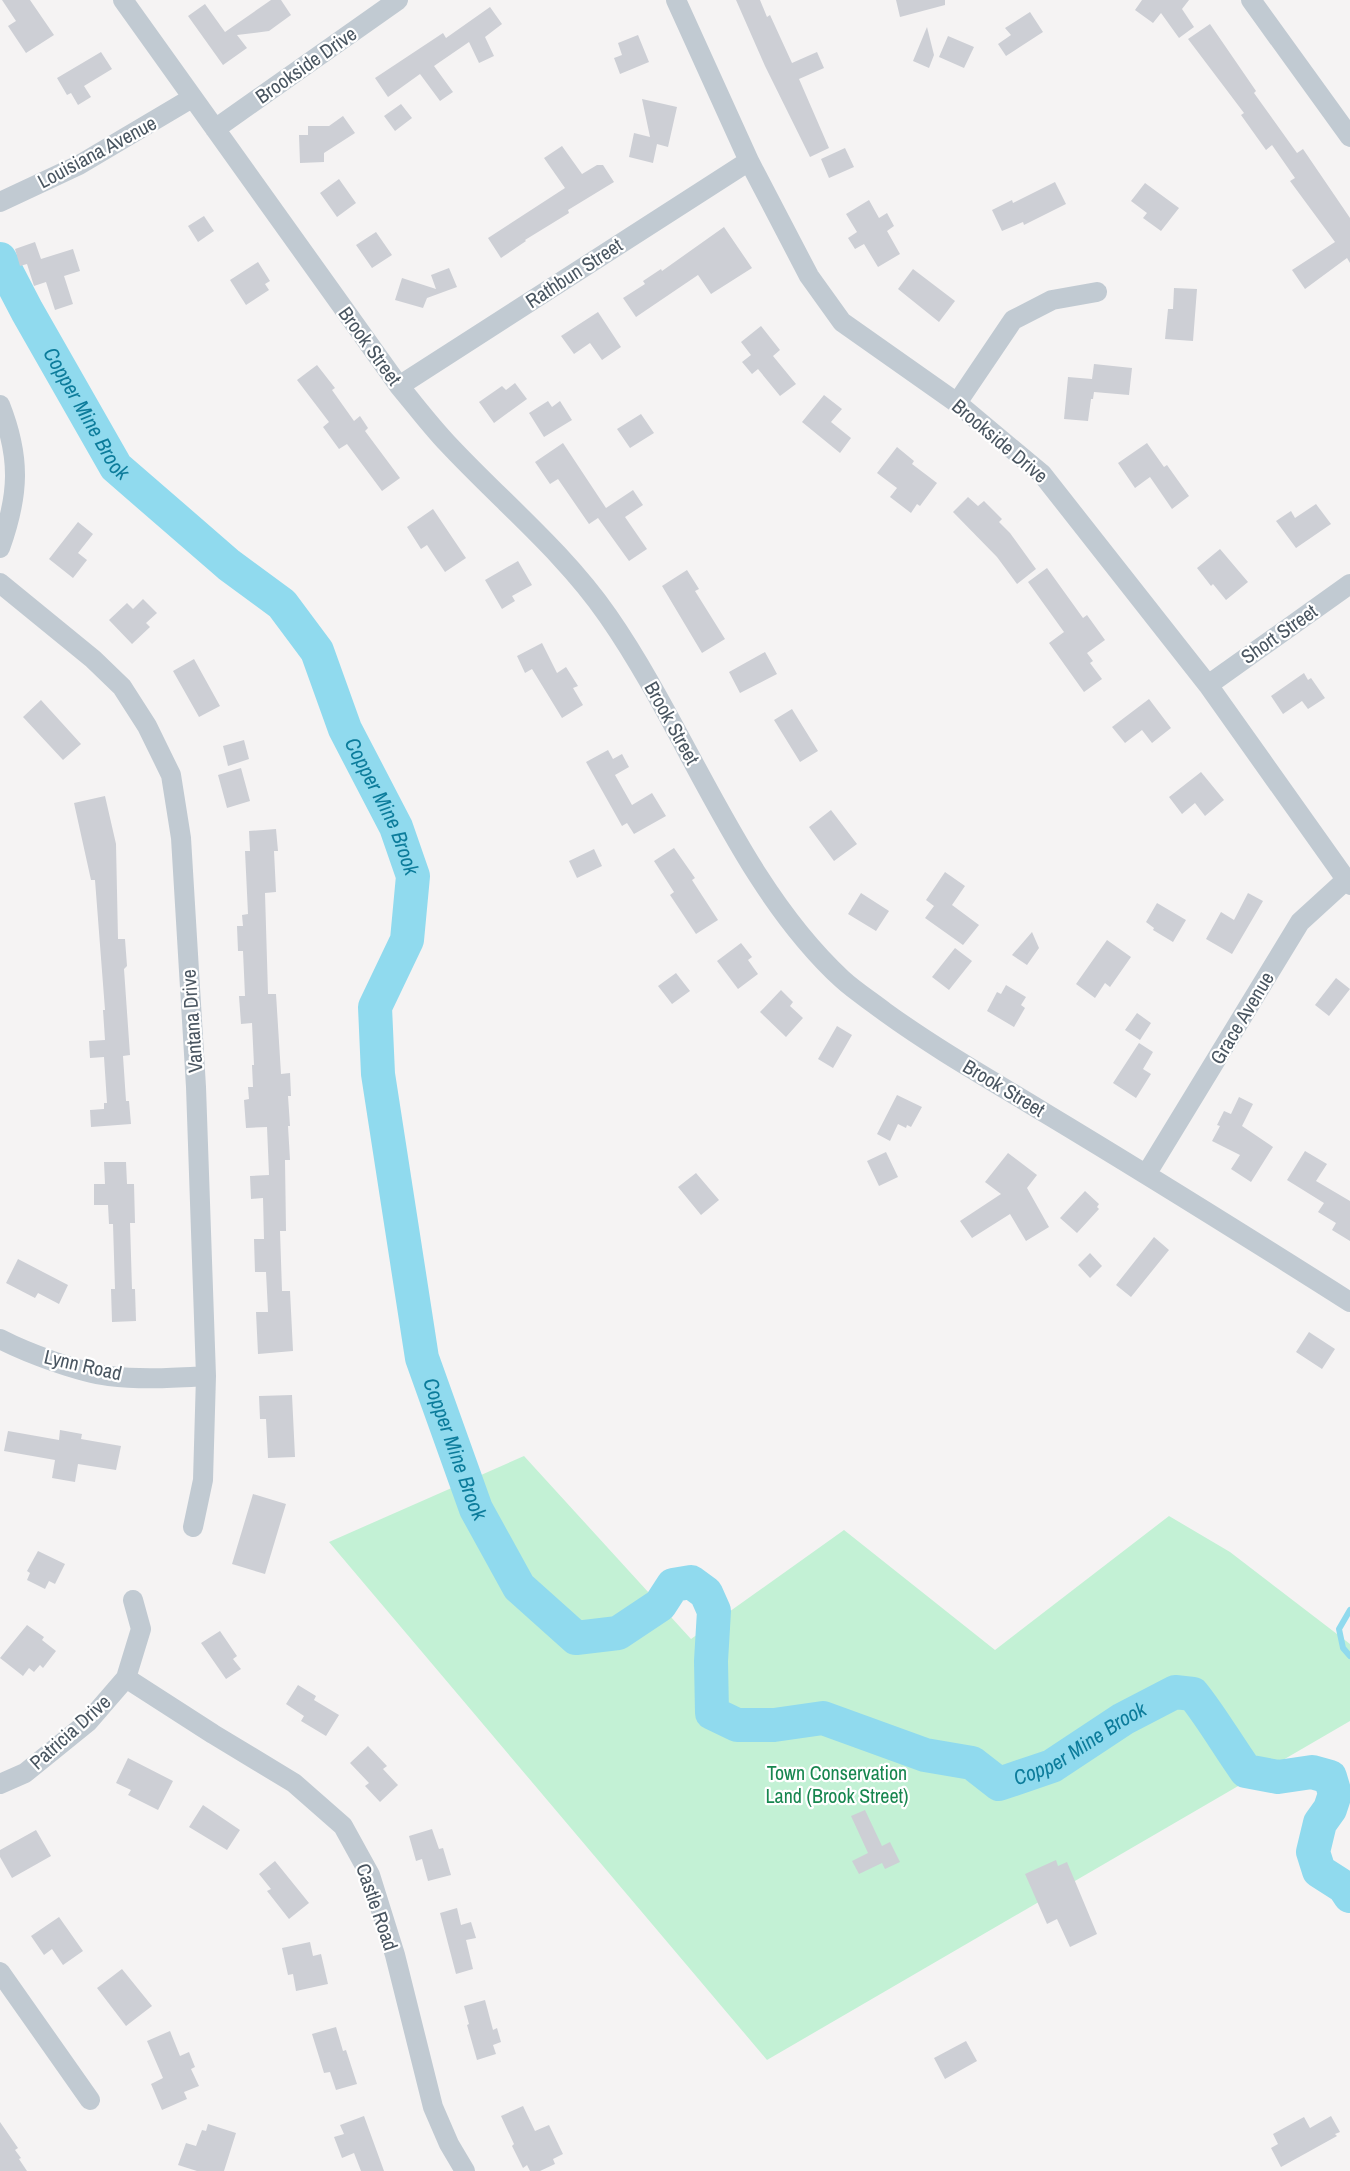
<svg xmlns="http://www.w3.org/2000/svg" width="1350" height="2171" font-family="'Archivo Narrow',sans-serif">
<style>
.green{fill:#c3f1d5}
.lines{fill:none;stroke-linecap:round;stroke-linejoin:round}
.stream{stroke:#90daee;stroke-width:6}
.river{stroke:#90daee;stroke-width:34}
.building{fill:#cdcfd5}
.minor{stroke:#c1cad2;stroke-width:20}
.labels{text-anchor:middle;stroke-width:4.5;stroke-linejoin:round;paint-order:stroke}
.street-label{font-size:20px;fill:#4a5661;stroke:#fff}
.park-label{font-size:20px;fill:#17864f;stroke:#fff}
.water-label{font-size:21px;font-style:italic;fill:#0c7c9b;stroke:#fff}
</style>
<rect width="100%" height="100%" fill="#f5f3f3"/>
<path class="green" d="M524,1456L691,1639L844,1530L995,1650L1169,1516L1230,1552L1350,1644V1721L767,2060L329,1542Z"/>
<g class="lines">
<path class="stream" d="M1350,1610L1339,1629L1343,1648L1350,1656"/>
<path class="river" id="s1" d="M0,259L27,311L116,467L229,565L282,604L317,651L345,729L396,827L413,876L407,940L375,1007L378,1074L422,1358L476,1509L519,1587L576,1638L618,1633L660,1605L673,1585L691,1582L706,1593L714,1611L711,1661L712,1713L737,1725H774L823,1718L925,1755L972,1763L999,1784L1052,1766L1123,1719L1175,1692L1193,1694C1213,1719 1228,1746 1246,1771L1278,1777L1312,1772L1330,1777L1335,1794L1330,1809L1320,1823L1313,1852L1319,1871L1344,1887L1350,1896"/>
</g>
<path class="building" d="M2,0H30L54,35L26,53L8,26L16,21Z
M271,0H281L291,15L269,31L237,35L247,48L223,65L188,16L205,4L225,32Z
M736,0H760L767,17L770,15L792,63L817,52L824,68L799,79L829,148L810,157L765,66Z
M896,0H945V5L900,17Z
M1142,0H1189L1182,9L1194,27L1179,38L1161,13L1153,23L1135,10Z
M490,7L502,24L485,37L494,56L479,63L469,42L434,66L453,92L440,101L420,74L388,97L375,78L443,33L446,38Z
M1030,12L1043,32L1006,56L998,44L1011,35L1005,28Z
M1210,24L1256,91L1254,93L1297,153L1303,149L1350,218V263L1347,258L1305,289L1292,270L1335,242L1290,181L1295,178L1272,145L1266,150L1241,115L1244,113L1188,39Z
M927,27L934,55L929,68L913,61Z
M638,35L649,62L620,74L614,58L622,55L618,43Z
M948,36L974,47L964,68L939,57Z
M101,52L112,69L84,86L91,97L78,105L71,93L67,95L57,78Z
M642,99L677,107L668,147L657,144L653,163L629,157L634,133L650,137Z
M401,104L412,118L395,131L384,116Z
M343,116L355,133L324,153V162L300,163L299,135H308V126H329Z
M562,146L582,174L597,165H603L614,182L568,210L569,213L525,240L526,241L501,258L488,238L565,188L544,158Z
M845,148L854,167L829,178L821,159Z
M339,179L356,203L337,217L320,193Z
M1055,182L1066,204L1024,225L1023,222L1002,231L992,210L1012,200L1013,203Z
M1145,183L1179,208L1161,231L1143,218L1147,213L1131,201Z
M869,200L879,218L887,213L894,226L887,231L900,254L878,267L864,244L855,249L848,238L857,232L846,214Z
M204,216L214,231L198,242L188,226Z
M724,227L752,268L711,294L698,275L636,317L623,298L645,284L643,281L661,269L662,271Z
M376,232L392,255L372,268L356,245Z
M35,242L41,259L73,249L80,271L64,276L73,304L55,310L46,282L34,286L27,264L20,266L15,249Z
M258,262L270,281L265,284L269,290L246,305L230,280Z
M449,268L457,287L427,298L423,308L395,300L402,278L436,289L431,275Z
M913,269L955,301L939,322L898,289Z
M1174,288L1197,289L1193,341L1165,339L1168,309H1173Z
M598,312L621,347L602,360L590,343L574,354L561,336Z
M761,326L780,350L773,356L796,384L780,396L758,369L752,374L742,362L751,355L741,342Z
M1094,364L1132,368L1129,395L1094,392L1093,399H1091L1088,421L1064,419L1068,377L1092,379Z
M317,365L335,388L332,390L354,421L360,416L368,428L365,431L400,478L382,491L347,444L339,449L323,427L329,422L297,380Z
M515,383L527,399L494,423L479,402L502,386L506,390Z
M824,395L842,409L831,422L851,438L840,453L802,422Z
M548,401L552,407L560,401L572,420L544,437L529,413Z
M641,414L654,433L630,448L617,429Z
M563,443L606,508L633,490L643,505L625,517L647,549L629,561L598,518L589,524L558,479L550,484L535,462Z
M1147,443L1164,467L1167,465L1189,496L1172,509L1150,477L1135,488L1118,463Z
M897,447L914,461L912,464L937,483L920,506L917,504L911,513L890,497L897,488L877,473Z
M968,497L978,506L984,501L1002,519L999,522L1010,533L1036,569L1017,584L997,557L953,512Z
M1316,504L1331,524L1296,548L1276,521L1291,511L1295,518Z
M433,509L466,558L445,572L427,545L421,549L407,527Z
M78,522L93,534L78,553L87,560L73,578L49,559Z
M1220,549L1248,582L1226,600L1213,584L1211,586L1197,568Z
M518,561L532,585L512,596L515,601L502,609L485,580Z
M1047,568L1083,618L1087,615L1105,640L1087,653L1093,661L1090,663L1102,679L1084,692L1049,643L1064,632L1028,582Z
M687,570L699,589L695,591L725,639L702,653L662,586Z
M143,599L157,613L146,623L150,627L132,644L109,620L127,603L133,609Z
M542,643L557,673L566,667L578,686L573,688L583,705L562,718L532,669L525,673L517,656Z
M765,652L777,674L740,693L729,672Z
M194,659L220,706L199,717L173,671Z
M1304,673L1308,680L1311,678L1325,698L1308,709L1302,701L1283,714L1271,696Z
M1149,699L1171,728L1152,743L1142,730L1125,743L1112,727Z
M41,700L81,744L63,760L23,717Z
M792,709L818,751L800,762L774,720Z
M244,740L249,759L228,766L223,746Z
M608,750L613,759L622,754L629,767L615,775L632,805L652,793L666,816L634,834L627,823L622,826L586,762Z
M241,768L250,801L227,808L218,775Z
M1201,772L1224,800L1205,816L1195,803L1182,814L1169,797Z
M105,796L116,844L118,939H125L127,966L124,969L130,1055L123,1056L126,1101H129L131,1124L91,1127L90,1110L104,1109V1103H107L104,1057L90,1058L89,1041L105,1040L103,1010H105L95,880H91L74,803Z
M831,810L857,844L834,861L809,827Z
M276,829L278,851H274L276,892L265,893L268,994H276L281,1074L290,1073L291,1096H288L290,1126H288L290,1160H285L286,1231H280L282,1291H290L293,1351L258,1354L256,1312H268L266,1272H255L254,1239H264L263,1198L251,1199L250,1176L269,1175L267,1127L246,1128L244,1100L249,1099L248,1087H253L252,1065H254L252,1023L241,1024L239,996H245L243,951H238L237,926H243L242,915L248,914L245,851H250L249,831Z
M674,848L695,878L692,880L718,920L696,934L670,895L674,892L654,861Z
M594,849L602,866L577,878L569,861Z
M945,872L965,886L952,905L979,925L963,945L925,918L934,906L926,900Z
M861,893L889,911L876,931L848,914Z
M1248,893L1263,901L1232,954L1206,939L1221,912L1234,920Z
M1157,903L1186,920L1173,942L1153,930L1154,928L1146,922Z
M1032,932L1039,948L1027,965L1012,955Z
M1107,940L1131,957L1110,987L1105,983L1095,998L1076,984Z
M741,943L752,957L748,960L758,974L738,989L717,961Z
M955,948L972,961L949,990L932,977Z
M676,973L690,991L672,1004L658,986Z
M1336,978L1350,989L1329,1016L1315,1005Z
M1006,985L1026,997L1021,1005L1025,1008L1014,1027L987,1011L997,992L1001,994Z
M781,990L793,1002L790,1006L803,1018L786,1037L760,1012Z
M1137,1013L1151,1023L1140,1040L1125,1030Z
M837,1026L852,1035L833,1068L818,1059Z
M1139,1043L1153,1052L1143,1069L1151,1074L1136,1098L1113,1083Z
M897,1095L922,1107L911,1127L907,1125L906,1128L898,1124L890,1141L877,1134Z
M1239,1097L1253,1104L1242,1126L1273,1147L1251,1182L1231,1169L1240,1155L1212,1141L1220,1126L1217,1125L1224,1111L1231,1114Z
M1305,1151L1327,1164L1316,1181L1350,1201V1241L1332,1230L1336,1223L1318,1212L1324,1203L1287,1180Z
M886,1152L898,1177L879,1186L867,1161Z
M1008,1153L1037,1175L1027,1188L1049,1227L1026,1241L1010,1214L972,1238L960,1221L1001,1194L985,1182Z
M104,1162H126L127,1184H134L135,1223H130L132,1289H135L136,1321L112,1322L111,1289H115L113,1224H109L108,1205H94V1184H105Z
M696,1173L719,1200L701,1215L678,1187Z
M1085,1191L1099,1204L1097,1207L1099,1209L1077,1233L1060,1218Z
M1154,1237L1169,1250L1131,1297L1116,1285Z
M1090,1253L1102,1266L1090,1278L1078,1265Z
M18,1259L68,1285L59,1304L38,1293L35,1298L6,1283Z
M1309,1332L1335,1349L1322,1369L1296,1352Z
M292,1395L295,1457L268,1458L266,1419H260L259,1396Z
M60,1430L82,1434L81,1439L121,1446L116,1470L78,1464L75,1482L52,1478L55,1460L4,1451L8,1431L59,1440Z
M253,1494L286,1504L265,1574L232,1564Z
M38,1551L65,1564L55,1584L49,1581L45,1589L27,1580L30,1573L27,1571Z
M27,1625L44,1637L42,1640L56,1651L43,1668L40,1665L34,1672L29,1668L23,1676L0,1658Z
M220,1631L237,1656L233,1659L241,1669L226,1679L201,1643Z
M298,1685L316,1696L314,1700L339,1715L326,1736L301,1721L304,1716L286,1704Z
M368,1746L387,1766L383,1769L398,1785L380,1802L365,1786L369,1783L350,1763Z
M128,1758L173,1781L158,1810L128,1795L131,1790L116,1783Z
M203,1805L240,1830L227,1850L189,1827Z
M865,1810L882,1846L890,1842L900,1862L885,1869L882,1863L859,1874L852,1861L868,1853L851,1816Z
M432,1829L439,1849L443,1848L451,1875L428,1881L422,1859L416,1861L409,1836Z
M36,1830L51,1856L12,1878L0,1857V1850Z
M1056,1860L1058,1866L1067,1862L1097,1934L1070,1947L1057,1919L1047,1924L1025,1874Z
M275,1861L309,1903L289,1919L267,1891L271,1889L259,1874Z
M457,1908L461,1925L471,1922L476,1938L466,1940L473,1969L456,1974L440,1913Z
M59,1917L83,1951L63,1965L52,1949L44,1955L31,1936Z
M310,1942L313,1956L321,1954L328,1984L296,1991L293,1974L288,1975L282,1948Z
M122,1969L152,2006L126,2026L97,1988Z
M485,2000L493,2030L497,2028L501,2042L493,2045L496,2054L477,2060L467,2025L469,2024L464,2006Z
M336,2027L343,2051L346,2050L357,2084L336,2090L330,2072L324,2073L312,2034Z
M170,2031L180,2056L189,2052L195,2067L191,2069L199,2086L184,2092L187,2099L162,2110L151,2084L163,2078L147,2041Z
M966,2041L977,2061L945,2079L934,2058Z
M523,2106L535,2131L549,2125L563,2154L553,2159L555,2164L540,2171H530L527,2165L523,2168L512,2146L514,2144L501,2116Z
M364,2116L384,2171H361L354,2153L342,2158L334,2137L344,2134L340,2125Z
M1331,2116L1340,2132L1335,2134L1337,2136L1281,2167L1271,2148L1278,2144L1273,2134L1304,2117L1310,2128Z
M0,2122L18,2148L15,2150L21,2158L19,2159L27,2171H0Z
M208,2124L236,2133L224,2171H197L178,2165L186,2143L196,2146L202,2130L206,2131Z"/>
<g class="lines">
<path class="minor" d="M123,0L399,386C415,405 430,425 447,443C501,501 563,551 608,616C688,731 739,884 842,979C855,991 871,1001 885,1012C936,1049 991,1080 1045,1113C1148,1175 1249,1238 1350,1302
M676,0L749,161L809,276L842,322L957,403L1042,474L1208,685L1350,885
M1251,0L1350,137
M215,129L398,0
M0,202L79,165L192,98
M399,386L749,161
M957,403L1013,320L1052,300L1097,292
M0,405C21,458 19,495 0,548
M0,583L93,659L122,687L147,726L171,775L181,838L196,1087L206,1376L203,1480L193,1527
M1208,685L1350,584
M1147,1173L1300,922L1346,880
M0,1339C27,1353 78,1372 109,1376C141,1380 174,1378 206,1376
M126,1678L213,1734L294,1783L343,1826L370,1875L395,1955L433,2107L449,2144L465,2171
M0,1784L25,1773L88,1722L126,1678L141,1629L133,1600
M0,1972L90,2100"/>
</g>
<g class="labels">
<g class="street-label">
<text transform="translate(306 65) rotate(-35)" y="7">Brookside Drive</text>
<text transform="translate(97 152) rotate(-28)" y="7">Louisiana Avenue</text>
<text transform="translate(574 273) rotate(-33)" y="7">Rathbun Street</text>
<text transform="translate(370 346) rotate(54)" y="7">Brook Street</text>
<text transform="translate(1000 441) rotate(40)" y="7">Brookside Drive</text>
<text transform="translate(1279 634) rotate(-35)" y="7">Short Street</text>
<text transform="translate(672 723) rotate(61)" y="7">Brook Street</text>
<text transform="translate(1242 1018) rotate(-59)" y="7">Grace Avenue</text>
<text transform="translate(192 1021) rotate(-94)" y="7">Vantana Drive</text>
<text transform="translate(1004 1088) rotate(31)" y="7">Brook Street</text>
<text transform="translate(83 1365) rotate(13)" y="7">Lynn Road</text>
<text transform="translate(70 1732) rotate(-42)" y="7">Patricia Drive</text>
<text transform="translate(377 1907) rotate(71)" y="7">Castle Road</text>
</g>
<g class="park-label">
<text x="837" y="1780">Town Conservation<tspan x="837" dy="23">Land (Brook Street)</tspan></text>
</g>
<g class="water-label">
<text dy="7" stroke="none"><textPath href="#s1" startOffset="177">Copper Mine Brook</textPath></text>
<text dy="7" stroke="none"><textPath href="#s1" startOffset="681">Copper Mine Brook</textPath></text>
<text dy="7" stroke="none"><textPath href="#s1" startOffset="1347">Copper Mine Brook</textPath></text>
<text dy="7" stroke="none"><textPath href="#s1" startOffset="2247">Copper Mine Brook</textPath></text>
</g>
</g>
</svg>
